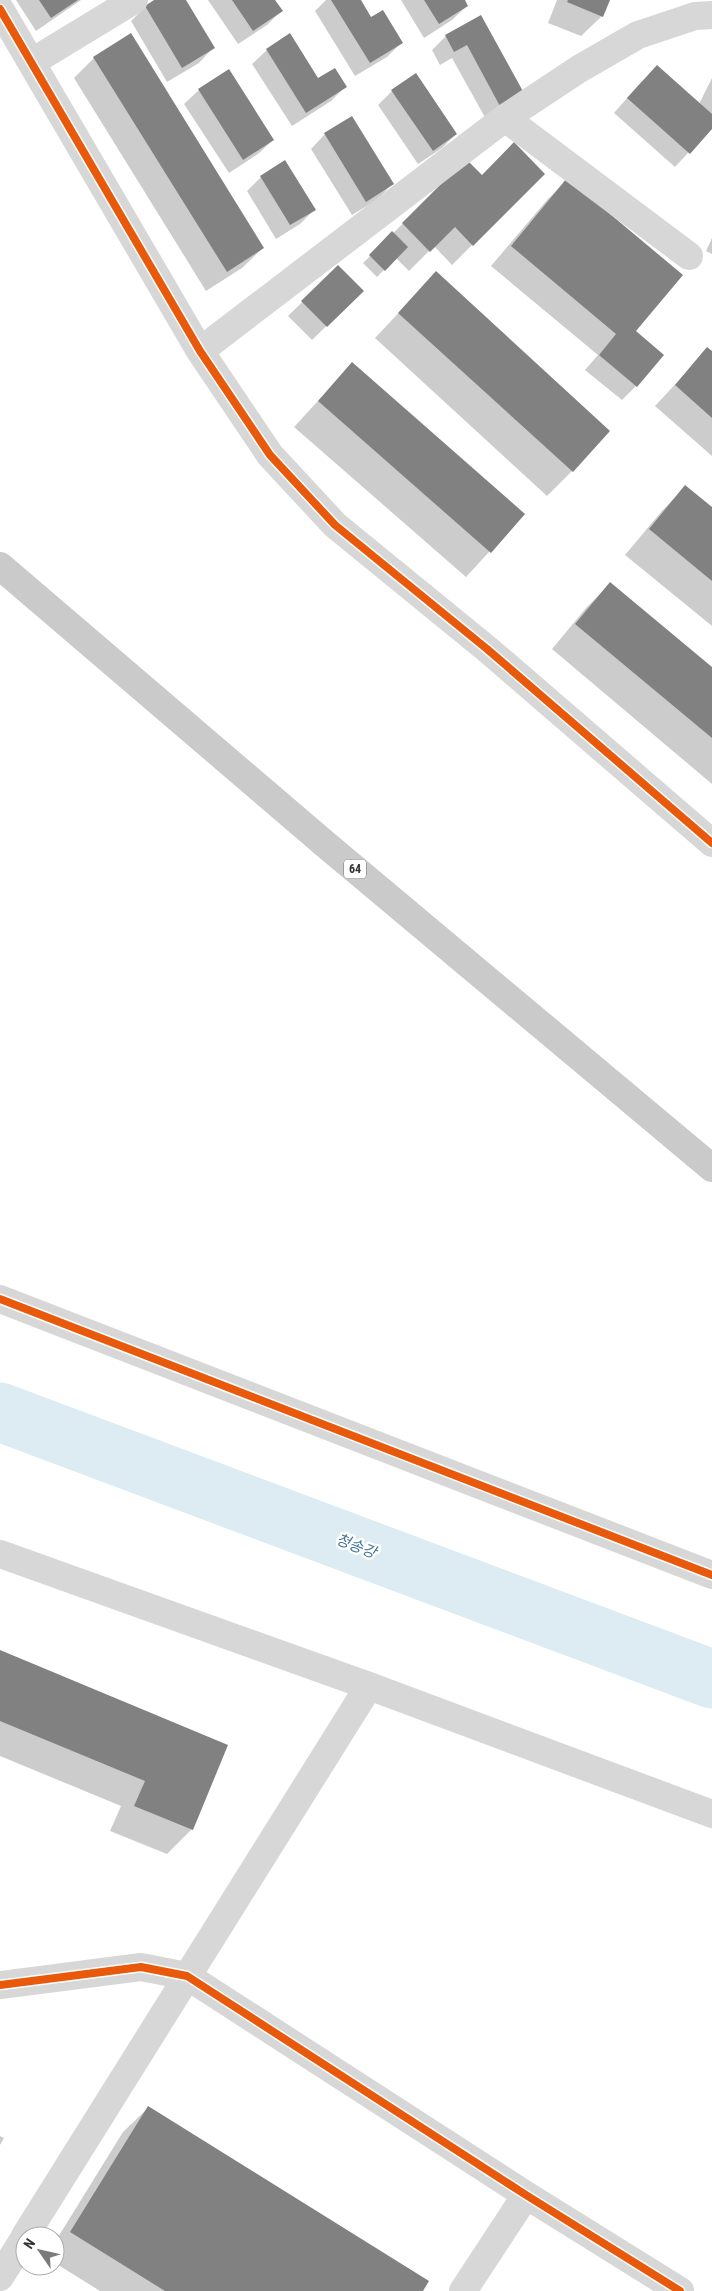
<svg xmlns="http://www.w3.org/2000/svg" width="712" height="2291" font-family="'Roboto Condensed','Noto Sans KR',sans-serif">
<style>
.shadow{fill:#0003}
.lines{fill:none;stroke-linecap:round;stroke-linejoin:round}
.river{stroke:#ddebf3;stroke-width:59}
.building{fill:#818181}
.minor{stroke:#d7d7d7;stroke-width:28}
.major{stroke:#cacaca;stroke-width:28}
.cycleway-casing{stroke:#fff;stroke-width:11}
.cycleway{stroke:#e8590c;stroke-width:8}
.labels{text-anchor:middle;stroke-width:5;stroke-linejoin:round;paint-order:stroke}
.shield{fill:#fff;stroke:#707070;stroke-width:1}
.shield-label{font-size:12px;font-weight:bold;fill:#333}
.water-label{font-size:15px;font-style:italic;fill:#3f7597;stroke:#fff}
</style>
<rect width="100%" height="100%" fill="#fff"/>
<path class="shadow" d="M16,0H81L36,31Z
M157,0H184L213,48L199,63L167,82L131,21L145,7Z
M208,0H274L281,11L267,25L238,44Z
M326,0H359L370,19L401,43L387,57L355,76L315,11Z
M401,0H463L467,6L452,20L424,38Z
M557,0H608L602,16L581,36L548,23Z
M481,17L524,94L487,121L452,58L440,65L432,50L446,36Z
M267,50L318,80L345,87L331,101L292,126L252,64Z
M94,58L263,248L242,268L206,291L74,78Z
M229,71L273,140L258,154L229,173L184,104L199,90Z
M712,78V127L675,167L614,113L642,81L699,104Z
M392,91L456,134L442,148L418,164L378,105Z
M352,118L392,184L378,199L352,215L311,149L325,134Z
M466,161L482,177L543,174L452,265L434,246L409,271L396,258L377,277L363,263Z
M261,177L314,210L300,224L276,239L247,191Z
M567,180L630,336L636,386L622,400L585,370L598,355L491,266L547,200Z
M712,238V254L706,251Z
M338,267L362,291L312,340L288,316Z
M436,273L572,471L547,496L375,338Z
M708,349L712,353V456L655,406Z
M352,364L524,514L466,577L294,427Z
M685,487L712,509V626L625,555L661,512Z
M610,584L712,669V784L552,649L586,608Z
M0,1652L226,1746L192,1829L167,1854L110,1831L121,1806L0,1756Z
M148,2108L422,2291H100L55,2263V2242L123,2132Z
M0,2136L4,2138L0,2145Z"/>
<g class="lines">
<path class="river" d="M0,1412L712,1679"/>
</g>
<path class="building" d="M39,0H78L51,18Z
M154,0H186L215,48L182,68L145,6Z
M232,0H275L283,11L253,31Z
M331,0H361L371,17L383,10L403,43L370,63Z
M424,0H465L468,6L439,24Z
M568,0H610L603,17L567,2Z
M481,15L525,95L501,108L467,45L454,52L445,35Z
M131,33L264,248L227,272L93,57Z
M290,33L318,78L335,68L347,87L306,113L266,49Z
M657,65L712,114V129L690,154L627,98Z
M229,69L274,140L243,160L198,89Z
M416,73L457,134L433,151L391,90Z
M352,116L394,184L366,202L324,133Z
M514,142L545,174L473,246L455,227L430,252L402,223L466,159L482,175Z
M285,160L316,210L290,225L260,176Z
M567,178L683,275L636,331L664,355L637,387L599,355L616,334L511,246Z
M392,231L408,247L385,271L369,255Z
M338,265L364,291L327,327L301,301Z
M436,271L610,431L573,472L398,313Z
M707,347L712,351V418L675,385Z
M352,362L525,514L491,553L318,401Z
M685,485L712,507V581L649,529Z
M610,582L712,667V738L575,624Z
M0,1650L228,1745L193,1830L134,1806L145,1781L0,1721Z
M148,2106L429,2281L423,2291H165L70,2232Z"/>
<g class="lines">
<path class="minor" d="M0,9L200,351L270,455L335,525L487,649L712,843
M32,62L134,0
M505,118L689,256
M200,351L505,118L579,69L638,35L695,16L712,15
M0,1299L712,1575
M0,1554L369,1686L712,1814
M0,1985L141,1967L187,1976L526,2195L680,2291
M25,2236L369,1686
M0,2277L25,2237
M463,2291L526,2195"/>
<path class="major" d="M0,566L325,844L712,1168"/>
<defs>
<path id="cycleway" d="M0,9L200,351L270,455L335,525L487,649L712,843
M0,1299L712,1575
M0,1985L141,1967L187,1976L526,2195L680,2291"/>
</defs>
<use href="#cycleway" class="cycleway-casing"/>
<use href="#cycleway" class="cycleway"/>
</g>
<g class="labels">
<rect class="shield" x="344" y="859.5" width="22" height="19" rx="4"/>
<g class="shield-label">
<text x="355" y="873">64</text>
</g>
<g class="water-label">
<text transform="translate(356 1546) rotate(21)" y="5">청송강</text>
</g>
</g>
<g transform="translate(40 2251) rotate(304)"><circle r="24" fill="#ffffff" stroke="#adadad"/>
<path d="M0-4L9 19L0 12L-9 19Z" fill="#7a7a7a"/>
<text y="-8" font-size="14" font-weight="bold" text-anchor="middle" fill="#333333">N</text>
</g>
</svg>
